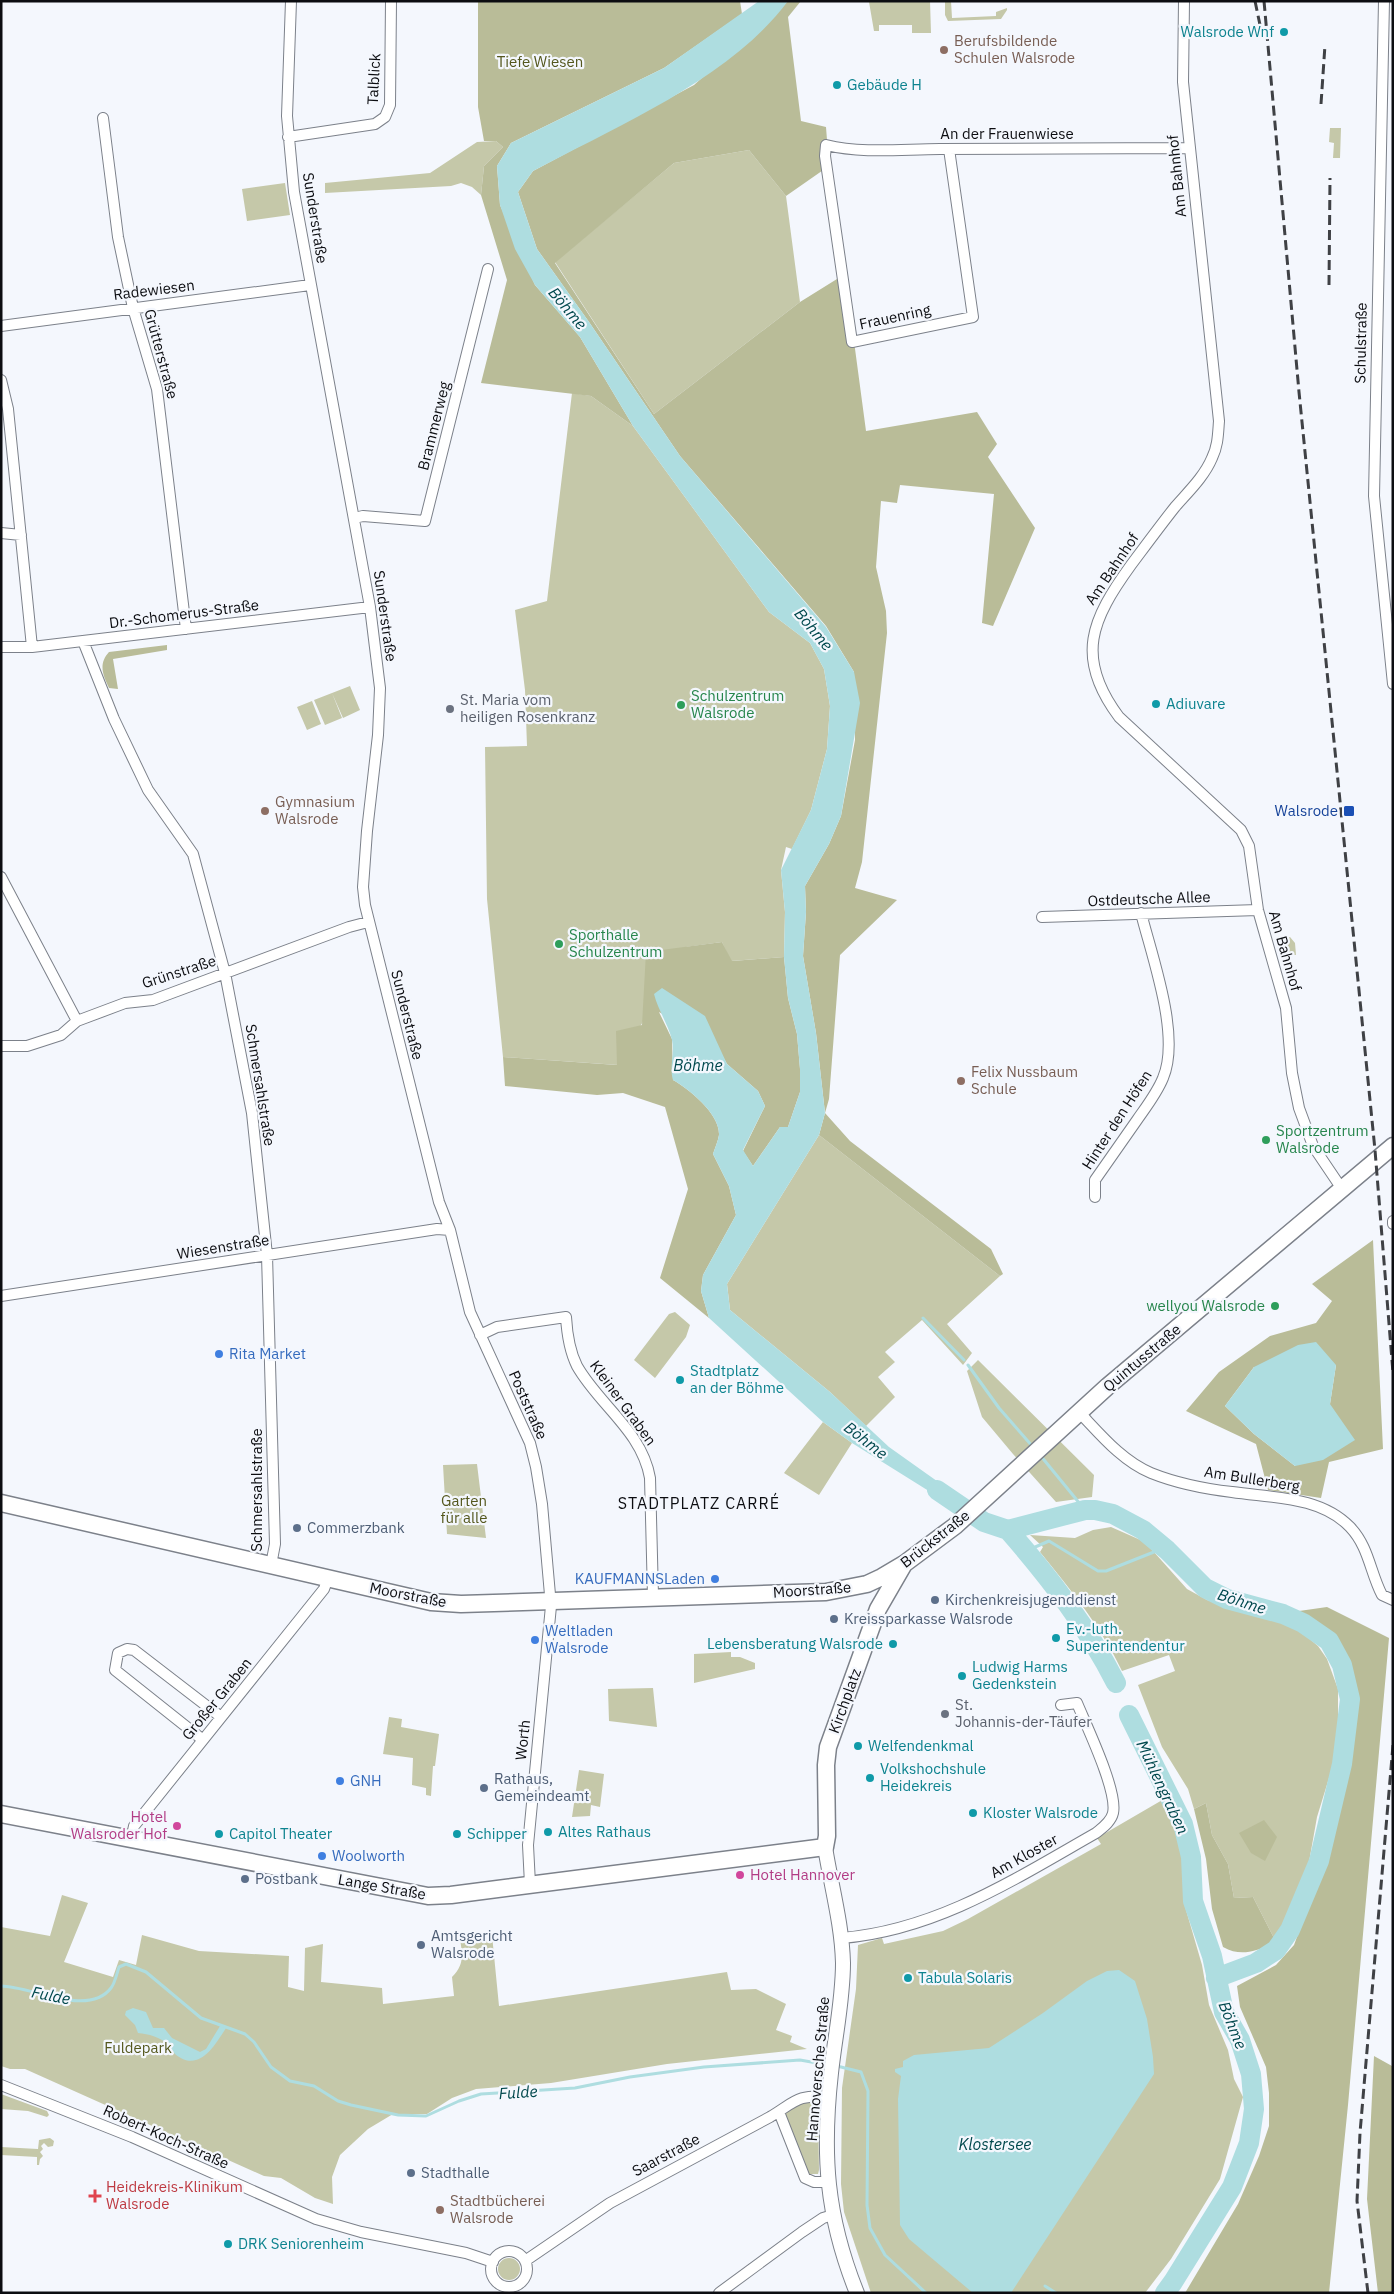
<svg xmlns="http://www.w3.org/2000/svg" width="1394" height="2294" font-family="'IBM Plex Sans',sans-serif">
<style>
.green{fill:#c5c8a9}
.forest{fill:#b9bc98;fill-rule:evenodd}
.water{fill:#aedde0}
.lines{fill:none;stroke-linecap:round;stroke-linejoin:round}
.stream{stroke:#aedde0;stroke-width:3}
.river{stroke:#aedde0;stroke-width:20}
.minor-casing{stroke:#7c818a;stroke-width:12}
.secondary-casing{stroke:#7c818a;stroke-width:16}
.primary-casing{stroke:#7c818a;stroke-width:19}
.minor{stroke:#fff;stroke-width:10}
.secondary{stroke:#fff;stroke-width:14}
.primary{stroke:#fff;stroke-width:16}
.rail{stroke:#3f4145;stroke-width:3;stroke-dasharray:10 5;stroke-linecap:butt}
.culture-dot{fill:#0f9aa8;stroke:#f4f7fd;stroke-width:2}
.education-dot{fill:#8d6e63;stroke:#f4f7fd;stroke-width:2}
.leisure-dot{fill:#2e9e5b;stroke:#f4f7fd;stroke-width:2}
.worship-dot{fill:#6b7280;stroke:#f4f7fd;stroke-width:2}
.transit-dot{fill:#1a4fb4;stroke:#f4f7fd;stroke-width:2}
.shop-dot{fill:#3f7fe0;stroke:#f4f7fd;stroke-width:2}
.service-dot{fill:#5c6f8a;stroke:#f4f7fd;stroke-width:2}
.hotel-dot{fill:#d1479c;stroke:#f4f7fd;stroke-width:2}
.health-dot{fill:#e0444e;stroke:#f4f7fd;stroke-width:2}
.labels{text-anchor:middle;stroke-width:4.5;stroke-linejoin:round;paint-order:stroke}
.culture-label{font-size:15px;fill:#0d838f;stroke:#f4f7fd;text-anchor:start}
.education-label{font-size:15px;fill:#785e54;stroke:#f4f7fd;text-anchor:start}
.park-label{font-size:15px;fill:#54571d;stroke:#f4f7fd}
.street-label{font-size:15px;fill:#0c0d11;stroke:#f4f7fd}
.leisure-label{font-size:15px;fill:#27864d;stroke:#f4f7fd;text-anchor:start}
.worship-label{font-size:15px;fill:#5b616d;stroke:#f4f7fd;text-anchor:start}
.transit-label{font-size:15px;fill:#164399;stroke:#f4f7fd;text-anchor:end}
.shop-label{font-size:15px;fill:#366cbe;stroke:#f4f7fd;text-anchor:start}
.service-label{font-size:15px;fill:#4e5e75;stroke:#f4f7fd;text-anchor:start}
.hotel-label{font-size:15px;fill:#b23c85;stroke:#f4f7fd;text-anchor:end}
.health-label{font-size:15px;fill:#be3a42;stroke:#f4f7fd;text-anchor:start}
.water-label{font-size:16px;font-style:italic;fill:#00484d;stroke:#f4f7fd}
.neighbourhood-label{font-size:16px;letter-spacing:1px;fill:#0c0d11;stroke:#f4f7fd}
</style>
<rect width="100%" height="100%" fill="#f4f7fd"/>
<path class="green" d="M930,1L931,33H912V25H879V31H874L869,2Z
M945,1H951L952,18L996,16V12L1007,8V10L1001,19L948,21L945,15Z
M1330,128H1341L1340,158H1333L1334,143L1329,142Z
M496,141L503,147L484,166L481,195L472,187L461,183L451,186L325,193V183L430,173L477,142Z
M749,150L786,196L800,302L654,414L555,262L674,163Z
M285,183L290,215L247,221L242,189Z
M572,393L591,396L633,426L769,612L810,643L824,669L830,706L827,749L811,810L792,849L786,847L781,870L785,912L784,957L731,961L722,942L686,947L618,1065L503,1057L487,899L485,747L527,746L525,690L515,610L547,601Z
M350,686L360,710L343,718L332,693Z
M332,693L342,718L325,725L314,700Z
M312,701L321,724L307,730L297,707Z
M1278,936L1282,938L1290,937L1295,943L1296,955L1284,954L1281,950Z
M819,1135L1000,1276L947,1324L972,1353L963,1365L922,1320L885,1352L895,1362L878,1377L895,1397L866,1426L830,1392L730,1310L727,1284Z
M675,1312L690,1325L686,1337L655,1378L634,1360L669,1314Z
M978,1360L1094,1475L1092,1497L1056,1502L1013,1454L982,1417L967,1371Z
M823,1422L852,1443L819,1495L784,1473Z
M477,1464L486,1538L447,1534L443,1465Z
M1111,1527L1145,1542L1187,1589L1207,1600L1293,1625L1318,1646L1327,1659L1338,1689V1727L1333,1765L1317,1817L1309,1862L1283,1927L1275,1940L1253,1897L1234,1898L1228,1864L1212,1835L1206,1803L1194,1809L1188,1789L1162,1747L1138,1685L1175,1671L1169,1655L1122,1671C1101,1627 1071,1590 1040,1552L1043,1547L1030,1535L1075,1538L1093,1530Z
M731,1652V1657H740L755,1663V1669L694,1683V1654Z
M653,1688L657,1727L609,1721L608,1689Z
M389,1717L402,1719L401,1727L439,1734L435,1766H433L431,1796L426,1795V1788L412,1785L413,1758L383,1754Z
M579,1770L604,1774L600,1807L591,1805L590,1816L572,1817Z
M1164,1799L1185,1859L1184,1903L1202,1965L1209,2005L1228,2050L1234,2079L1243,2097L1220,2179L1171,2259L1145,2293H871L844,2212L841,2184L842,2088L856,1989L858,1945L882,1938L884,1944L943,1931L968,1919L1101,1844L1097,1838Z
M62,1895L88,1903L64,1962L113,1977L119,1960L136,1965L142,1935L199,1951L289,1956L288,1987L304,1991L305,1948L323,1944L321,1982L382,1988L383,2004L454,1996L452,1977C465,1964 462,1954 460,1938L492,1935L499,2006L727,1972L731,1990L756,1989L786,2004L776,2030L792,2036L790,2042L807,2049L667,2064L551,2083L476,2089L452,2098L427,2114H393L368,2129L340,2155L332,2177L333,2204L315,2198L281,2178L264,2176L25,2069H10L1,2066V1927L50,1936Z
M1,2094L47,2111L49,2115L47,2117L28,2111L1,2109Z
M804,2102L813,2103L818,2111L819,2170L818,2174H809L785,2113L797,2104Z
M50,2138L54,2141L53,2146L48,2147L44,2143L41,2146L43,2149L40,2152L43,2156L40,2159L39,2165H37V2157L1,2155V2147L38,2149L39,2140Z
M498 2269a11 11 0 1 1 22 0a11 11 0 1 1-22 0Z"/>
<path class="forest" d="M478,1H740L742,14L664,68L511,143L497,166L500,205L535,285L580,337L633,426L591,396L481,383L507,280L481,195L484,166L503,147L496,141H484L478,107Z
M788,1H801L788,17L801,121L826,127L829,166L786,196L749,150L674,163L555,263L654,414L800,302L845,274L866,431L977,412L997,444L988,457L1035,528L993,626L982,623L994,494L900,485L897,503L881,501L876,567L886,611L887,633L862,862L855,888L897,900L840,955L829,1099L825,1113L850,1141L991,1249L1003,1274L1000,1276L819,1135L825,1113L816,1033L803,956L806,912L805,886L829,844L841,816L855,740L854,672L826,626L680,456L589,322L537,249L518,192L533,171L694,85Z
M167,645V650L113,659L118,689L109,688C103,675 98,664 109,652Z
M722,942L732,961L784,957L788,998L797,1034L800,1069V1092L788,1127H780L753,1166L743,1151L765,1106L758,1091L727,1064L716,1044L659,1012L672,1039L673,1080C689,1089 720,1114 719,1135C718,1141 715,1148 713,1154L729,1186L736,1215L703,1275L701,1291L709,1318L660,1278L688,1189L665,1107L623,1093L597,1095L505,1086L503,1057L617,1065L616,1031L642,1025L646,952Z
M1373,1240L1383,1449L1329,1462L1321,1498L1268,1490L1256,1444L1186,1411L1219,1372L1270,1336L1316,1323L1332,1301L1312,1284ZM1336,1365L1330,1404L1295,1466L1254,1434L1225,1406L1254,1367Z
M1327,1607L1389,1638L1348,2105L1329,2293H1185L1238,2204L1259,2156L1269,2126V2093L1266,2067L1240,2007L1237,1986L1276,1965L1294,1945L1324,1864L1348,1762L1357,1693L1349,1659L1329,1631L1292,1612Z
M1206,1803L1212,1835L1228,1864L1234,1898L1253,1897L1275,1940L1273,1945C1254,1951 1241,1957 1223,1947L1212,1909L1206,1859L1194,1809Z
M1264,1820L1277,1837L1265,1861L1251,1853L1239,1833Z
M1374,2056L1392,2066L1393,2293H1378L1367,2199Z"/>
<path class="water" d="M759,1H788C730,79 617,126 533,171L518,192L537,249L589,322L680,456L826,627L854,672L860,703L841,816L829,844L805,886L806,912L803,956L816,1033L825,1113L819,1135L727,1284L730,1310L830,1392L889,1447L965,1501L956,1508L852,1443L823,1422L709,1318L701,1291L703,1275L736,1215L729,1186L713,1154C715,1148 718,1141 719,1135C720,1114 689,1089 673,1080C669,1067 675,1054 672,1040C668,1024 658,1010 654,994L662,988L705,1016L727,1064L758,1091L765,1106L743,1150L753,1166L780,1127H788L800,1092V1069L797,1034L788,998L784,957L785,912L781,870L811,810L827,749L830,706L824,669L810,643L769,612L633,426L580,337L535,285L515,249L500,205L497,166L511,143L664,68Z
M1316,1342L1336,1365L1330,1404L1355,1440L1323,1460L1295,1466L1254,1434L1225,1406L1254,1367L1298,1345Z
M1119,1970L1135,1981L1147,2019L1153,2057L1154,2074L1011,2293H973L909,2239L900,2225L898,2099L901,2076L895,2072V2069L903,2067V2061L914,2055L989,2048L1043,2013L1087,1981L1107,1971Z
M133,2008L146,2012L153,2028H164L172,2038L200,2052L206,2049L220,2026L226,2028C215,2045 199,2074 175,2054C172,2051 171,2047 168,2044C159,2037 149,2034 138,2033L135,2025L125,2015L126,2011Z"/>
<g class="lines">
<path class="stream" d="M923,1318L964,1360
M968,1365L999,1408L1033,1447
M1040,1455L1085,1510
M1026,1551L1049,1541L1098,1571H1106L1164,1548
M1,1986C31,1986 88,2018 111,1988C115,1983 117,1973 119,1967L126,1964L146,1972L201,2018L245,2034L254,2042L271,2067L290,2081L314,2086L338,2101L351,2105L398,2115L426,2116L459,2101L481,2094L575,2088L630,2077L704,2067L800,2060L828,2065
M837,2066L861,2072L868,2091L867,2205L870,2228L885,2255L926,2293
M1045,2286L1056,2293"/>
<path class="river" d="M937,1490L984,1522L1008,1530L1085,1510H1095L1113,1514L1143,1530L1167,1550L1205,1588L1227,1599L1283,1614L1303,1623L1329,1641L1342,1665L1350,1699L1342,1764L1319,1861L1290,1930L1276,1950L1256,1963L1216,1978
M1008,1530C1049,1577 1087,1626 1116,1683
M1129,1715L1183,1824L1191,1857L1193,1901L1212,1956L1224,2012L1240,2040L1251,2074L1254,2109L1249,2143L1232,2187L1173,2282L1165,2293"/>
<defs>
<path id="minor" d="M291,1L287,116L294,192L370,607L380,688L378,735L367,831L363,887L365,905L439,1202L450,1230L470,1312L530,1443L536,1467L542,1504L551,1606L528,1845L530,1884
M1184,1L1183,82L1219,421C1218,434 1218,446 1212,458C1204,477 1188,492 1175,507C1160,526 1146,545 1131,565C1092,619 1074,657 1119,717L1241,830L1249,846L1258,910L1286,1008L1292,1073L1299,1108L1313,1146L1342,1189
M1384,1L1374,496L1393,684
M103,118L118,237L133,308L157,389L186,629
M288,137L375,124L385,117L390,105L391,1
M949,149L973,317L852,342L825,156L826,145C863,154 903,149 940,149C1023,149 1106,148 1189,148
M1,326L310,285
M1,380L8,409L32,647
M354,518L363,516L425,521L488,269
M1,533L21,535
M83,641L114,719L148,790L193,854L225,973L252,1113L267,1255L275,1544L271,1565
M1,647H32L370,607
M1,877L77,1021
M1042,917L1258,910
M1,1046H27L61,1035L77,1021L125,1003L153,1000L349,927L368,922
M1095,1197V1180C1109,1160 1123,1140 1137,1120C1146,1107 1157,1093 1163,1078C1181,1036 1152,957 1141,913
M1393,1221V1224
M1,1296L437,1229L450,1230
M480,1335L497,1327L566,1317C567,1334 569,1350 577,1366C599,1405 642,1431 650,1478L653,1596
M1079,1412C1100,1434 1122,1461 1151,1473C1176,1483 1206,1489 1232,1492C1273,1498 1320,1496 1350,1527C1369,1547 1370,1572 1382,1595L1393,1600
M203,1740L115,1670L118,1653L127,1649L134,1650L221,1717
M131,1840L134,1826L324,1589L328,1578
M842,1938C937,1930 1015,1879 1096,1833C1102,1828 1111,1822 1113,1813C1118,1791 1086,1725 1077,1703L1061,1705
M1,2085L132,2137L316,2219L361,2232L466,2253L493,2262
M779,2112L805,2178L814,2182H828
M491 2269a18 18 0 1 1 36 0a18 18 0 1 1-36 0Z
M525,2261L610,2203L770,2117C795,2102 797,2094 829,2097
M719,2293L802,2232L823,2218L833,2215"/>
<path id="secondary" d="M825,1847C831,1885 842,1924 843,1963C843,2000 835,2036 831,2073C822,2154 826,2216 857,2293"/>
<path id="primary" d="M1,1503L431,1602L461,1604L826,1592L867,1584L882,1577L904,1564L955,1526L1108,1386L1393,1146
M1,1814L428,1896L451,1895L825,1847L827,1836L826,1765L828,1747L878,1609L904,1564"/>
</defs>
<use href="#minor" class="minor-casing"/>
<use href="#secondary" class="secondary-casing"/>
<use href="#primary" class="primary-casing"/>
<use href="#minor" class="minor"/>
<use href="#secondary" class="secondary"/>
<use href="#primary" class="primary"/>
<path class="rail" d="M1255,1L1260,25
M1264,1L1299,392L1375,1150L1393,1373
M1321,104L1325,45
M1329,285L1330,178
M1368,2293L1357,2201L1360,2133L1393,1745"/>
</g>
<g class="culture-dot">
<circle cx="1284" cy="32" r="5"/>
<circle cx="837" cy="85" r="5"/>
<circle cx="1156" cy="704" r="5"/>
<circle cx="680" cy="1380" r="5"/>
<circle cx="1056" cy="1638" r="5"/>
<circle cx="893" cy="1644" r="5"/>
<circle cx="962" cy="1676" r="5"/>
<circle cx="858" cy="1746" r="5"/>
<circle cx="870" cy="1778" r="5"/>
<circle cx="973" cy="1813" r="5"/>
<circle cx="548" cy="1832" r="5"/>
<circle cx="219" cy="1834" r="5"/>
<circle cx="457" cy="1834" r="5"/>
<circle cx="908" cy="1978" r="5"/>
<circle cx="228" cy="2244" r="5"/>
</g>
<g class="education-dot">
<circle cx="944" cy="50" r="5"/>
<circle cx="265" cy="811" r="5"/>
<circle cx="961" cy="1081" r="5"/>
<circle cx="440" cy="2210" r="5"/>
</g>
<g class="leisure-dot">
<circle cx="681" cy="705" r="5"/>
<circle cx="559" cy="944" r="5"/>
<circle cx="1266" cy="1140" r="5"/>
<circle cx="1275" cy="1306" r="5"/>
</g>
<g class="worship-dot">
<circle cx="450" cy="709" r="5"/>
<circle cx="945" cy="1714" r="5"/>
</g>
<rect class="transit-dot" x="1343" y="805" width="12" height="12" rx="2.5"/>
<g class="shop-dot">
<circle cx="219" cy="1354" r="5"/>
<circle cx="715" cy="1579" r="5"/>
<circle cx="535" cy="1640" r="5"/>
<circle cx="340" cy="1781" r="5"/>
<circle cx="322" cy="1856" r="5"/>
</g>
<g class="service-dot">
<circle cx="297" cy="1528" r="5"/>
<circle cx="935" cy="1600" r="5"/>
<circle cx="834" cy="1619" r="5"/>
<circle cx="484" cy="1788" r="5"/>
<circle cx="245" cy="1879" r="5"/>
<circle cx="421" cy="1945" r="5"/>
<circle cx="411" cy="2173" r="5"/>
</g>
<g class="hotel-dot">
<circle cx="177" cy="1826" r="5"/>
<circle cx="740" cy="1875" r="5"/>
</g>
<path class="health-dot" d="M92.5 2188.5h5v5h5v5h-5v5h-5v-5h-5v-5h5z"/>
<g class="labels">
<g class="culture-label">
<text x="1274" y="37" text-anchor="end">Walsrode Wnf</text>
<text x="847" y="90">Gebäude H</text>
<text x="1166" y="709">Adiuvare</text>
<text x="690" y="1376">Stadtplatz<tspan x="690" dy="17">an der Böhme</tspan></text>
<text x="1066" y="1634">Ev.-luth.<tspan x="1066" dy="17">Superintendentur</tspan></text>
<text x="883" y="1649" text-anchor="end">Lebensberatung Walsrode</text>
<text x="972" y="1672">Ludwig Harms<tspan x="972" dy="17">Gedenkstein</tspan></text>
<text x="868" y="1751">Welfendenkmal</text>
<text x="880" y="1774">Volkshochshule<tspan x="880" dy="17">Heidekreis</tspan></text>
<text x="983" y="1818">Kloster Walsrode</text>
<text x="558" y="1837">Altes Rathaus</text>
<text x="229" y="1839">Capitol Theater</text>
<text x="467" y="1839">Schipper</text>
<text x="918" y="1983">Tabula Solaris</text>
<text x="238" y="2249">DRK Seniorenheim</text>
</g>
<g class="education-label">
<text x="954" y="46">Berufsbildende<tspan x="954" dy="17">Schulen Walsrode</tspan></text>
<text x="275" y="807">Gymnasium<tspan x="275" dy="17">Walsrode</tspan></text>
<text x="971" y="1077">Felix Nussbaum<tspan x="971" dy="17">Schule</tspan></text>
<text x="450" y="2206">Stadtbücherei<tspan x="450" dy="17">Walsrode</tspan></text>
</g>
<g class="park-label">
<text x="540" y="67">Tiefe Wiesen</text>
<text x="464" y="1506">Garten<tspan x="464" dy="17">für alle</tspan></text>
<text x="138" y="2053">Fuldepark</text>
</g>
<g class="street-label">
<text transform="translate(374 79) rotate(-87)" y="5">Talblick</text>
<text x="1007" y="139">An der Frauenwiese</text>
<text transform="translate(1177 176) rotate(-96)" y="5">Am Bahnhof</text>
<text transform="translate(315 218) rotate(81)" y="5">Sunderstraße</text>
<text transform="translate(154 290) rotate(-7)" y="5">Radewiesen</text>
<text transform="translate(895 317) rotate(-12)" y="5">Frauenring</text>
<text transform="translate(1361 343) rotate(-89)" y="5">Schulstraße</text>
<text transform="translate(161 354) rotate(75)" y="5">Grütterstraße</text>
<text transform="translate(434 426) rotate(-76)" y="5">Brammerweg</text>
<text transform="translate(1112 569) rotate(-56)" y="5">Am Bahnhof</text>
<text transform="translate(184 614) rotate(-7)" y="5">Dr.-Schomerus-Straße</text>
<text transform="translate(385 616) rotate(82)" y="5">Sunderstraße</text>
<text transform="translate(1149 899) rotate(-2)" y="5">Ostdeutsche Allee</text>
<text transform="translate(1285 951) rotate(74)" y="5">Am Bahnhof</text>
<text transform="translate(179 972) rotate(-18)" y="5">Grünstraße</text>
<text transform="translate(407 1015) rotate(76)" y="5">Sunderstraße</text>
<text transform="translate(260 1085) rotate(81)" y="5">Schmersahlstraße</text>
<text transform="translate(1117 1120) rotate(-57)" y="5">Hinter den Höfen</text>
<text transform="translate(223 1247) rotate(-9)" y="5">Wiesenstraße</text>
<text transform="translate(1142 1358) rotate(-40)" y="5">Quintusstraße</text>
<text transform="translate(623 1403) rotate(54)" y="5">Kleiner Graben</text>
<text transform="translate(528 1405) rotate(66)" y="5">Poststraße</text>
<text transform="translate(1252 1479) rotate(9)" y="5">Am Bullerberg</text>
<text transform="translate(257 1490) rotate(-90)" y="5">Schmersahlstraße</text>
<text transform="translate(935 1539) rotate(-38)" y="5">Brückstraße</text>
<text transform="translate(812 1590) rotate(-4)" y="5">Moorstraße</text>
<text transform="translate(408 1595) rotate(11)" y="5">Moorstraße</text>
<text transform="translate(217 1699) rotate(-51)" y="5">Großer Graben</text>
<text transform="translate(845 1701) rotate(-70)" y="5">Kirchplatz</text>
<text transform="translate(523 1740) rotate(-84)" y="5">Worth</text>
<text transform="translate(1024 1856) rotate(-29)" y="5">Am Kloster</text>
<text transform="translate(382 1887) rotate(10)" y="5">Lange Straße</text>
<text transform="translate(818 2069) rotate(-85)" y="5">Hannoversche Straße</text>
<text transform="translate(166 2137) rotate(24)" y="5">Robert-Koch-Straße</text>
<text transform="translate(666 2155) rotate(-28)" y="5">Saarstraße</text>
</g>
<g class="leisure-label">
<text x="691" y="701">Schulzentrum<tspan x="691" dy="17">Walsrode</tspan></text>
<text x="569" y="940">Sporthalle<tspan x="569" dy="17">Schulzentrum</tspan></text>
<text x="1276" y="1136">Sportzentrum<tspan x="1276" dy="17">Walsrode</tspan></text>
<text x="1265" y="1311" text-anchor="end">wellyou Walsrode</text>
</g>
<g class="worship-label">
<text x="460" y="705">St. Maria vom<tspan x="460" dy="17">heiligen Rosenkranz</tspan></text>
<text x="955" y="1710">St.<tspan x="955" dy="17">Johannis-der-Täufer</tspan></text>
</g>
<g class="transit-label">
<text x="1338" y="816">Walsrode</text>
</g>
<g class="shop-label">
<text x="229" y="1359">Rita Market</text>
<text x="705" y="1584" text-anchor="end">KAUFMANNSLaden</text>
<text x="545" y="1636">Weltladen<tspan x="545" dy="17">Walsrode</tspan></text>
<text x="350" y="1786">GNH</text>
<text x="332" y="1861">Woolworth</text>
</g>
<g class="service-label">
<text x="307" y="1533">Commerzbank</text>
<text x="945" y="1605">Kirchenkreisjugenddienst</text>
<text x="844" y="1624">Kreissparkasse Walsrode</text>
<text x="494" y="1784">Rathaus,<tspan x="494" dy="17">Gemeindeamt</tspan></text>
<text x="255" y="1884">Postbank</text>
<text x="431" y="1941">Amtsgericht<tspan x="431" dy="17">Walsrode</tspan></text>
<text x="421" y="2178">Stadthalle</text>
</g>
<g class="hotel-label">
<text x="167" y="1822">Hotel<tspan x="167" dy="17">Walsroder Hof</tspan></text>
<text x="750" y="1880" text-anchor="start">Hotel Hannover</text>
</g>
<g class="health-label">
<text x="106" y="2192">Heidekreis-Klinikum<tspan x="106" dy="17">Walsrode</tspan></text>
</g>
<g class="water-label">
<text transform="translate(568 308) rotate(50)" y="6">Böhme</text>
<text transform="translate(814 629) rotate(50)" y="6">Böhme</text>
<text x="698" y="1071">Böhme</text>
<text transform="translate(866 1440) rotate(38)" y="6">Böhme</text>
<text transform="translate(1242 1601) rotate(18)" y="6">Böhme</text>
<text transform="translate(1163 1787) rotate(65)" y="6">Mühlengraben</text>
<text transform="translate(51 1995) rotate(11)" y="6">Fulde</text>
<text transform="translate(1233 2025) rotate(68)" y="6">Böhme</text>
<text transform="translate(518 2092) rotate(-4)" y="6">Fulde</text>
<text x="995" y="2150">Klostersee</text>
</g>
<g class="neighbourhood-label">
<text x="699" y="1509">STADTPLATZ CARRÉ</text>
</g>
</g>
<rect width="1394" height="2294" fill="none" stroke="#0c0d11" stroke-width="5"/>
</svg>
